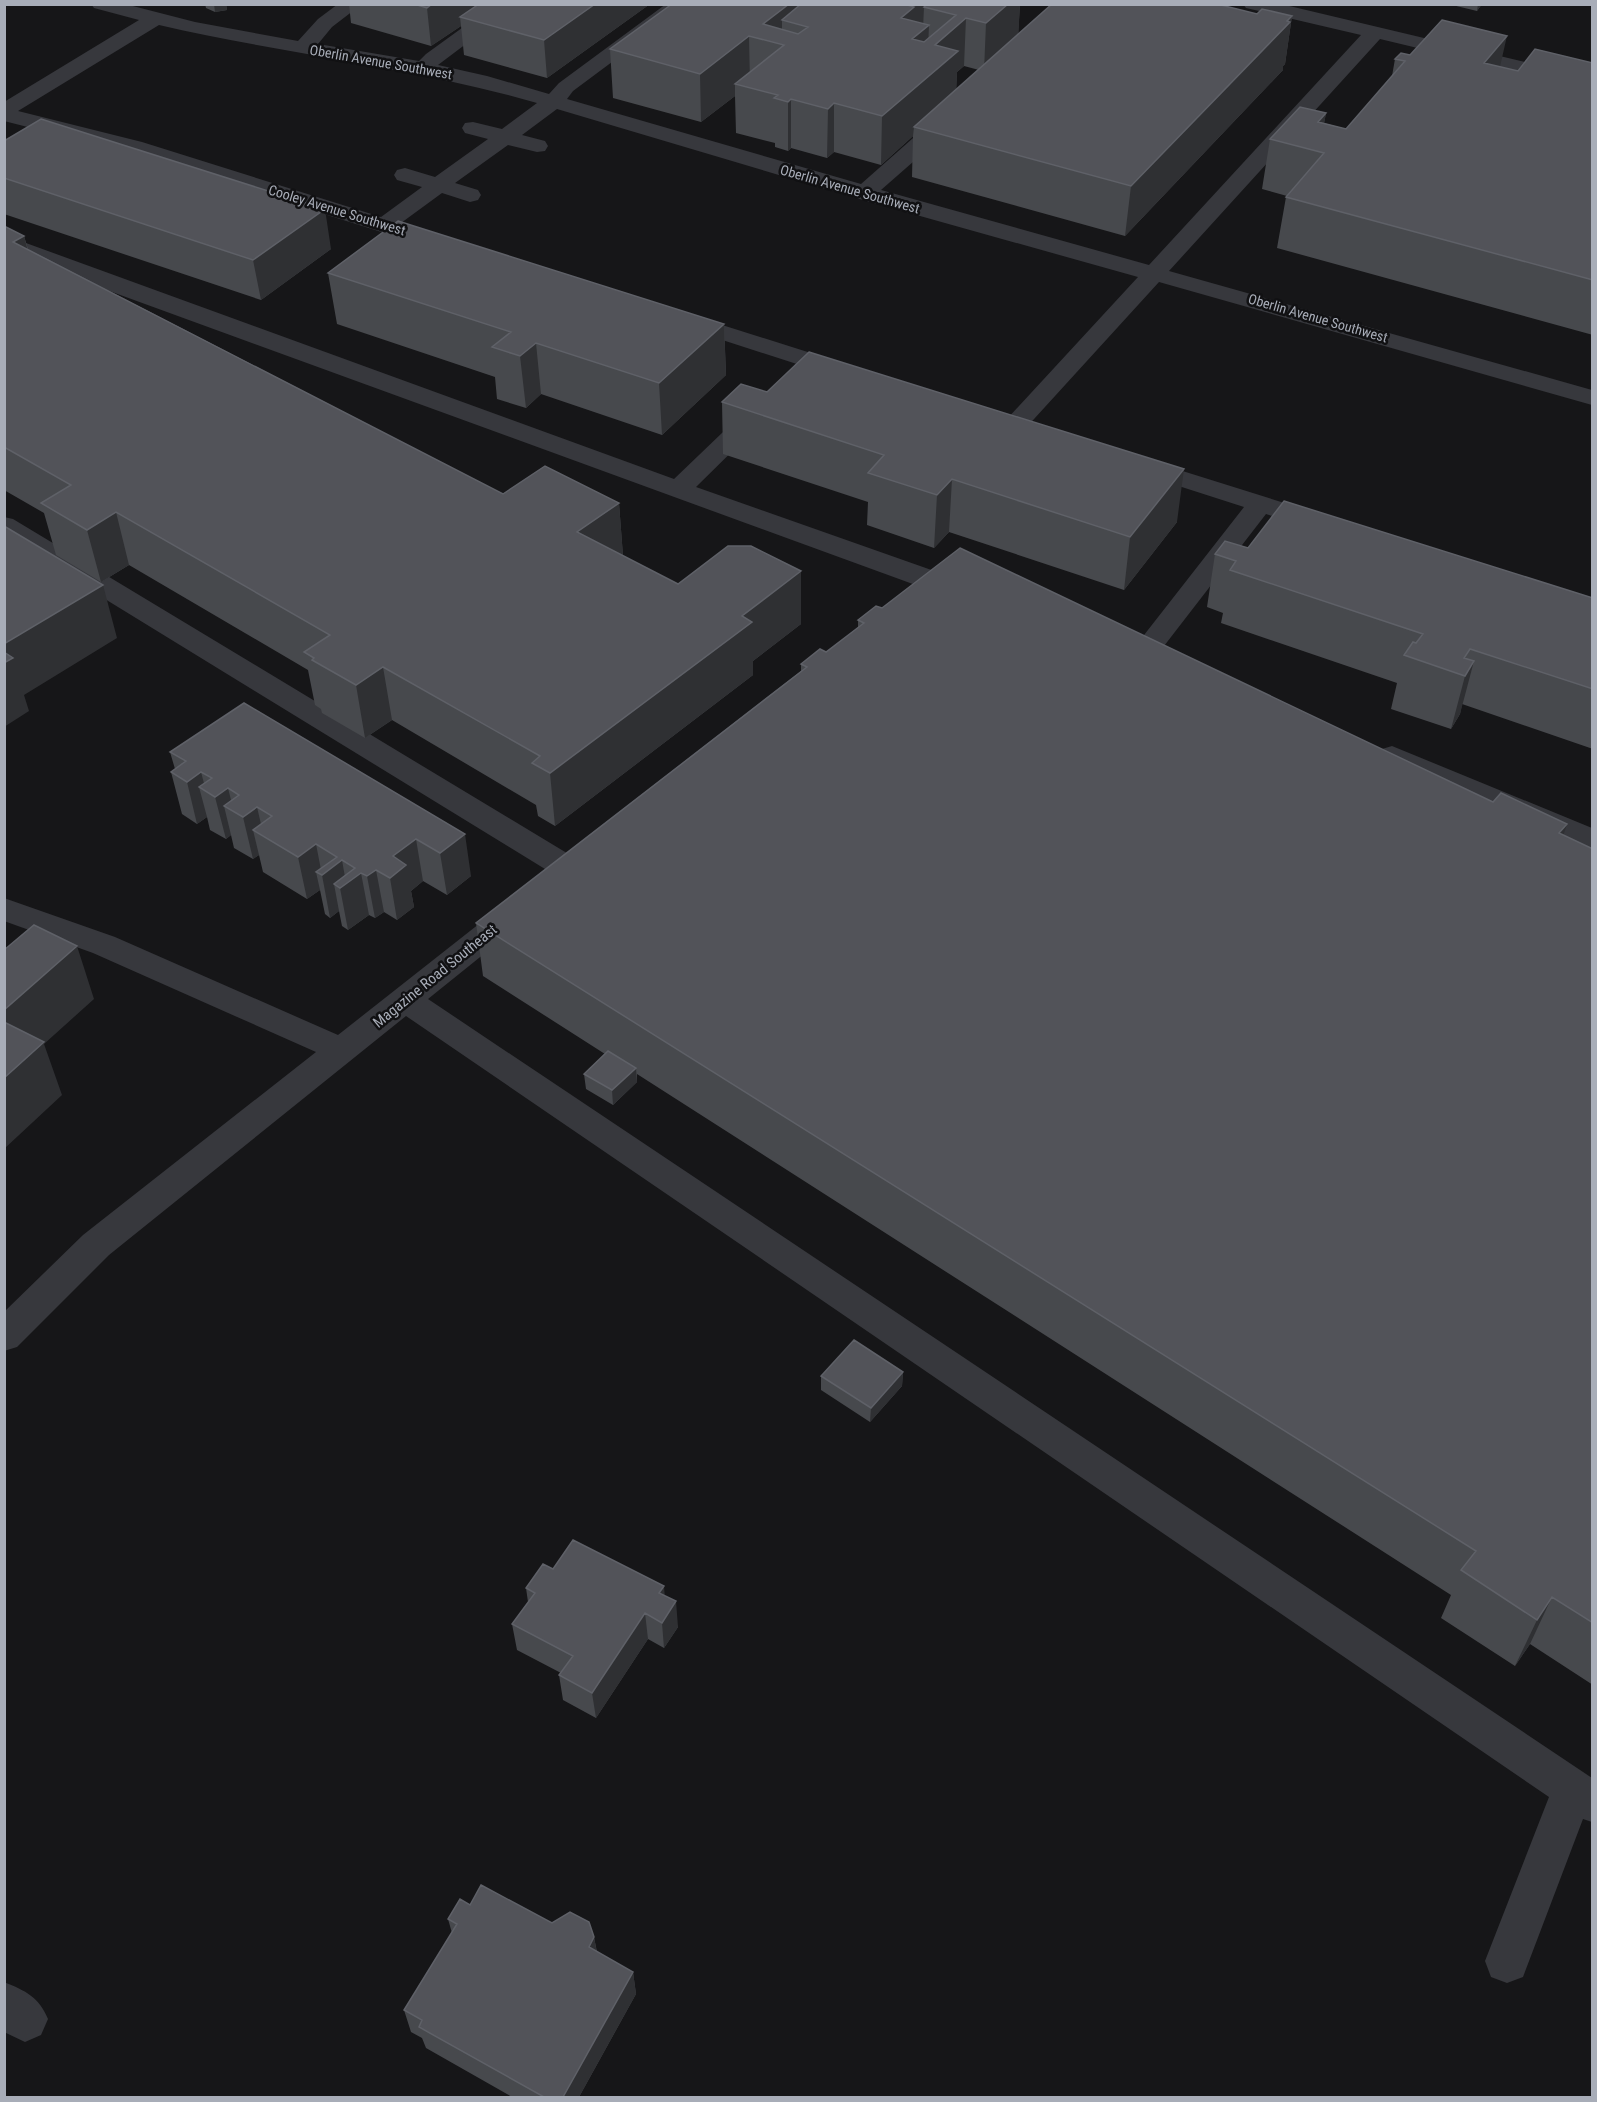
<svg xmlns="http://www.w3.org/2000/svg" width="1597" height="2102" font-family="'Roboto Condensed',sans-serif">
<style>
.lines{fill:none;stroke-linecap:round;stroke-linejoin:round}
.minor{fill:#37383d;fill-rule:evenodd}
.wall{fill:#47494d;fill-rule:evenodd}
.shaded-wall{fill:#2f3033}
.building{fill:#525359;stroke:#5f6168;stroke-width:1.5}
.labels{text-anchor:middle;stroke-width:5;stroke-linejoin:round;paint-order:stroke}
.far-street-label{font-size:14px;fill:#a8adb8;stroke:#111113}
.street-label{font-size:15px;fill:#a8adb8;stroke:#111113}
</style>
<rect width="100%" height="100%" fill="#161618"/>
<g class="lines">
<path class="minor" d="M91,4H125L195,22L298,41L318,19L338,4H362L332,27L318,44L419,61L426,54L495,4H519L438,65L487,76L549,94L559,83L666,4H690L573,91L567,99L861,184L938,116L946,115L954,116L957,121L954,126L881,190L1149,265L1361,35L1246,8L1243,4H1281L1592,78V90L1380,39L1169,271L1592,390V405L1159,282L1024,430L1015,433L1006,430L1002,425L1006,420L1138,277L856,198L557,109L522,135L545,141L548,146L545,151L537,152L508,145L455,183L478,190L481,195L478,200L470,202L442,193L401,223L442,236L445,241L442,246L434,248L426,246L126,152L4,121V102L139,20L94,8ZM159,25C285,54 413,67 537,103L502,129L473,122L465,123L462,128L465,133L488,139L435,177L405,168L397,170L394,175L397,180L422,187L381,217L142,142L18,111Z
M4,235L674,479L747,409L756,407L765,409L768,414L765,419L696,487L974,585L978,591L974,597L964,599L921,587L8,254L4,252Z
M681,312L855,367L858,372L855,377L846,379L837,377L673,324L669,319L673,314Z
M1141,458L1329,517L1333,523L1329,529L1320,531L1266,514L1154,659L1144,662L1134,659L1130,653L1244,507L1132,471L1128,466L1132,461Z
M4,517L13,519L580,861L584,869L580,877L569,880L558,877L4,537Z
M1392,746L1592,828V850L1382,763L1377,756L1382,749Z
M4,898L115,937L338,1035L503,905L514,902L525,905L530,913L525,921L428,999L1592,1778V1822L1583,1819L1523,1977L1507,1983L1491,1977L1485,1961L1549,1797L406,1016L109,1255L17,1347L4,1351V1312L83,1235L316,1052L93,953L4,921Z
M4,1982C26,1991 39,1997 48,2019L41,2035L25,2042L4,2032Z"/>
</g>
<path class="wall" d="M205,4H226L227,10L215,12L206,8Z
M349,4H650L547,78L464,55L461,26L431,46L351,23Z
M672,4H1020L1018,35L1223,4V6L1257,14L1292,16L1285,64L1283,66V70L1125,236L912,177L913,136L881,165L834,152L827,158L791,148L788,151L775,147V143L736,133L735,96L701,122L613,98L610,49ZM964,66L979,70L956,90L957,72Z
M1448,4H1482L1477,11Z
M1395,59L1500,67L1518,71L1593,63V335L1277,248L1286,197L1287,196L1262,189L1270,139L1326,113L1324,123L1346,129L1392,76Z
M4,141L331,249L261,300L4,214Z
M4,226L24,236L28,249L503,494L619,503L623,556L678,584L801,571V624L753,661V675L555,826L538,816L536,805L392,720L365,738L322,713L321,709L315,705L308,670L129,565L101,582L56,555L44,513L4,490Z
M328,273L724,324L726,375L662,435L541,394L526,408L497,399L495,377L337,324Z
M722,402L1177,522L1124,590L949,532L934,548L867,525L868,502L723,454Z
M1248,548L1593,598V749L1462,704L1460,714L1451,729L1391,709L1397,683L1221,623L1223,613L1207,607L1215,554Z
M882,608L1563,835L1593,849V1685L1530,1644L1515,1666L1441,1618L1451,1595L637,1074V1082L613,1105L586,1089L584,1074L605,1054L483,976L476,923L801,671V664L826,652L858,628V620Z
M244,703L471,876L447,895L423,881L411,891L414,907L397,920L384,912L375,918L369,915L348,930L342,926L339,911L330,918L325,914L320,890L307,899L263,872L259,855L253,859L234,848L231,835L226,839L210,830L207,817L197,824L182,814L171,772L175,769L170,752Z
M903,1372L902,1386L870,1422L821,1390V1376Z
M526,1588L664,1595L678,1627L664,1648L648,1639L596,1718L563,1700L559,1675L561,1673L517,1650L512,1624L528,1602Z
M470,1905L552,1923L594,1937L597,1952L633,1972L636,1994L579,2097H512L426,2048L422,2038L411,2032L404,2010L452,1933L448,1919Z"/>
<path class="shaded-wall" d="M214,4H226L227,10L215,12Z
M432,4H493L460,17L461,26L431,46L427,8Z
M595,4H650L547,78L544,40Z
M789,4H841L808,27L782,20V45L763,24Z
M903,4H927L924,7L923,29L929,25L927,73L900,66Z
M1008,4H1020L1018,41L984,71L986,23Z
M1478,4H1482L1477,11Z
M1292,16L1285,64L1283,66V70L1125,236L1131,186Z
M966,18L964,66L957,72L956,99L914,127L913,136L881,165L882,116L935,45Z
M749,36L750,84H735V96L701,122L700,74Z
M1507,36L1496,84L1484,63Z
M791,99V148L788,151V102Z
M834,103V152L827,158L828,109Z
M1326,113L1319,152L1318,122Z
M325,209L331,249L261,300L253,260Z
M24,236L37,287L13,242Z
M724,324L726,375L662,435L659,383Z
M536,343L541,394L526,408L520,356Z
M1184,469L1177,522L1124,590L1130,537Z
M952,479L949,532L934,548L937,495Z
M619,503L623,556L577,532Z
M116,512L129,565L101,582L87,530Z
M801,571V624L753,661V675L555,826L550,773L742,616Z
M103,585L117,638L24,695L29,711L4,727V644Z
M1474,661L1460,714L1451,729L1465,676Z
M383,667L392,720L365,738L356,685Z
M201,772L206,791L199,787L207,817L197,824L187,782Z
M228,788L234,812L224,806L231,835L226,839L215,797Z
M257,807L264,837L253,830L259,855L253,859L243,817Z
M1567,824L1550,877L1559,833Z
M465,834L471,876L447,895L440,853Z
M416,839L423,881L411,891L414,907L397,920L390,878L393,856Z
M316,844L322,875L342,860L346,883L361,873L369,915L348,930L340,888L334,884L339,911L330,918L322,875L316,872L320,890L307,899L298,857Z
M376,870L384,912L375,918L367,876Z
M77,946L94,999L44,1044L62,1095L4,1149V1010Z
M636,1068L637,1082L613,1105L612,1090Z
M903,1372L902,1386L870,1422L871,1408Z
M664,1586L666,1612L659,1593Z
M1552,1597L1530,1644L1515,1666L1537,1620Z
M676,1601L678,1627L664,1648L662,1623Z
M645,1613L648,1639L596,1718L592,1693Z
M594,1937L598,1959L589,1947Z
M633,1972L636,1994L579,2097H563Z"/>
<path class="building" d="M414,4H432L427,8Z
M479,4H595L544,40L460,17Z
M672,4H789L763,24L798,34L808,27L782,20L801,4H904L914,7L901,18L929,25L912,39L924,42L956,15L924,7L927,4H1008L986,23L966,18L935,45L958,51L882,116L834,103L828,109L791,99L788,102L774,98L778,95L735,84L784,45L749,36L700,74L610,49Z
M1052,4H1217L1257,14L1262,9L1292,16L1287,21L1290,22L1131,186L914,127Z
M1442,20L1507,36L1484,63L1518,71L1535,49L1593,63V280L1286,197L1324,153L1270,139L1300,107L1326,113L1318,122L1346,129L1405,61L1395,59L1401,53L1410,55Z
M41,119L325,209L253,260L4,178V141Z
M398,221L724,324L659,383L536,343L520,356L492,347L511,332L328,273Z
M4,226L24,236L13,242L503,494L545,466L619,503L577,532L678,584L728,546H751L801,571L742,616L752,622L550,773L532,763L540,756L383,667L356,685L312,660L314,658L304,652L330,635L116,512L87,530L41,503L71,485L4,447Z
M809,352L1184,469L1130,537L952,479L937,495L868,473L884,455L722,402L741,384L767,392Z
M1284,501L1593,598V689L1470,649L1464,658L1474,661L1465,676L1404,655L1413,642L1416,643L1423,634L1230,570L1236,561L1215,554L1225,541L1248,548Z
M4,526L103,585L4,644Z
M960,548L1493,802L1501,793L1567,824L1559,833L1593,849V1623L1552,1597L1537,1620L1461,1570L1476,1551L476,923L807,667L801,664L820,649L826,652L864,623L858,620L876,606L882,608Z
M4,652L13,658L4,663Z
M244,703L465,834L440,853L416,839L393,856L406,865L390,878L376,870L367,876L361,873L340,888L334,884L355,868L342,860L322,875L316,872L337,857L316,844L298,857L253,830L272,816L257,807L243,817L224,806L239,795L228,788L215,797L199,787L212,778L201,772L187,782L171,772L186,761L170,752Z
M34,925L77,946L4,1010V950Z
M4,1022L44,1042L4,1078Z
M608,1051L636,1068L612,1090L584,1074Z
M854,1340L903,1372L871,1408L821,1376Z
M573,1540L664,1586L659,1593L676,1601L662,1623L645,1613L592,1693L559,1675L573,1656L512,1624L535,1593L526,1588L543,1564L553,1569Z
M481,1885L552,1923L570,1912L589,1922L594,1937L589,1947L633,1972L563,2097H544L419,2027L422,2020L404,2010L457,1924L448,1919L460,1899L470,1905Z"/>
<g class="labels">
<g class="far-street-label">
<text transform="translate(381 62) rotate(10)" y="5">Oberlin Avenue Southwest</text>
<text transform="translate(850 189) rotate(16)" y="5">Oberlin Avenue Southwest</text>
<text transform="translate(337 210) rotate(17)" y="5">Cooley Avenue Southwest</text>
<text transform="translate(1318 318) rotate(16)" y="5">Oberlin Avenue Southwest</text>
</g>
<g class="street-label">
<text transform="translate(435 976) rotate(-39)" y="5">Magazine Road Southeast</text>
</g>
</g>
<rect width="1597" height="2102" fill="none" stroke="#a8adb8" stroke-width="12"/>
</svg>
